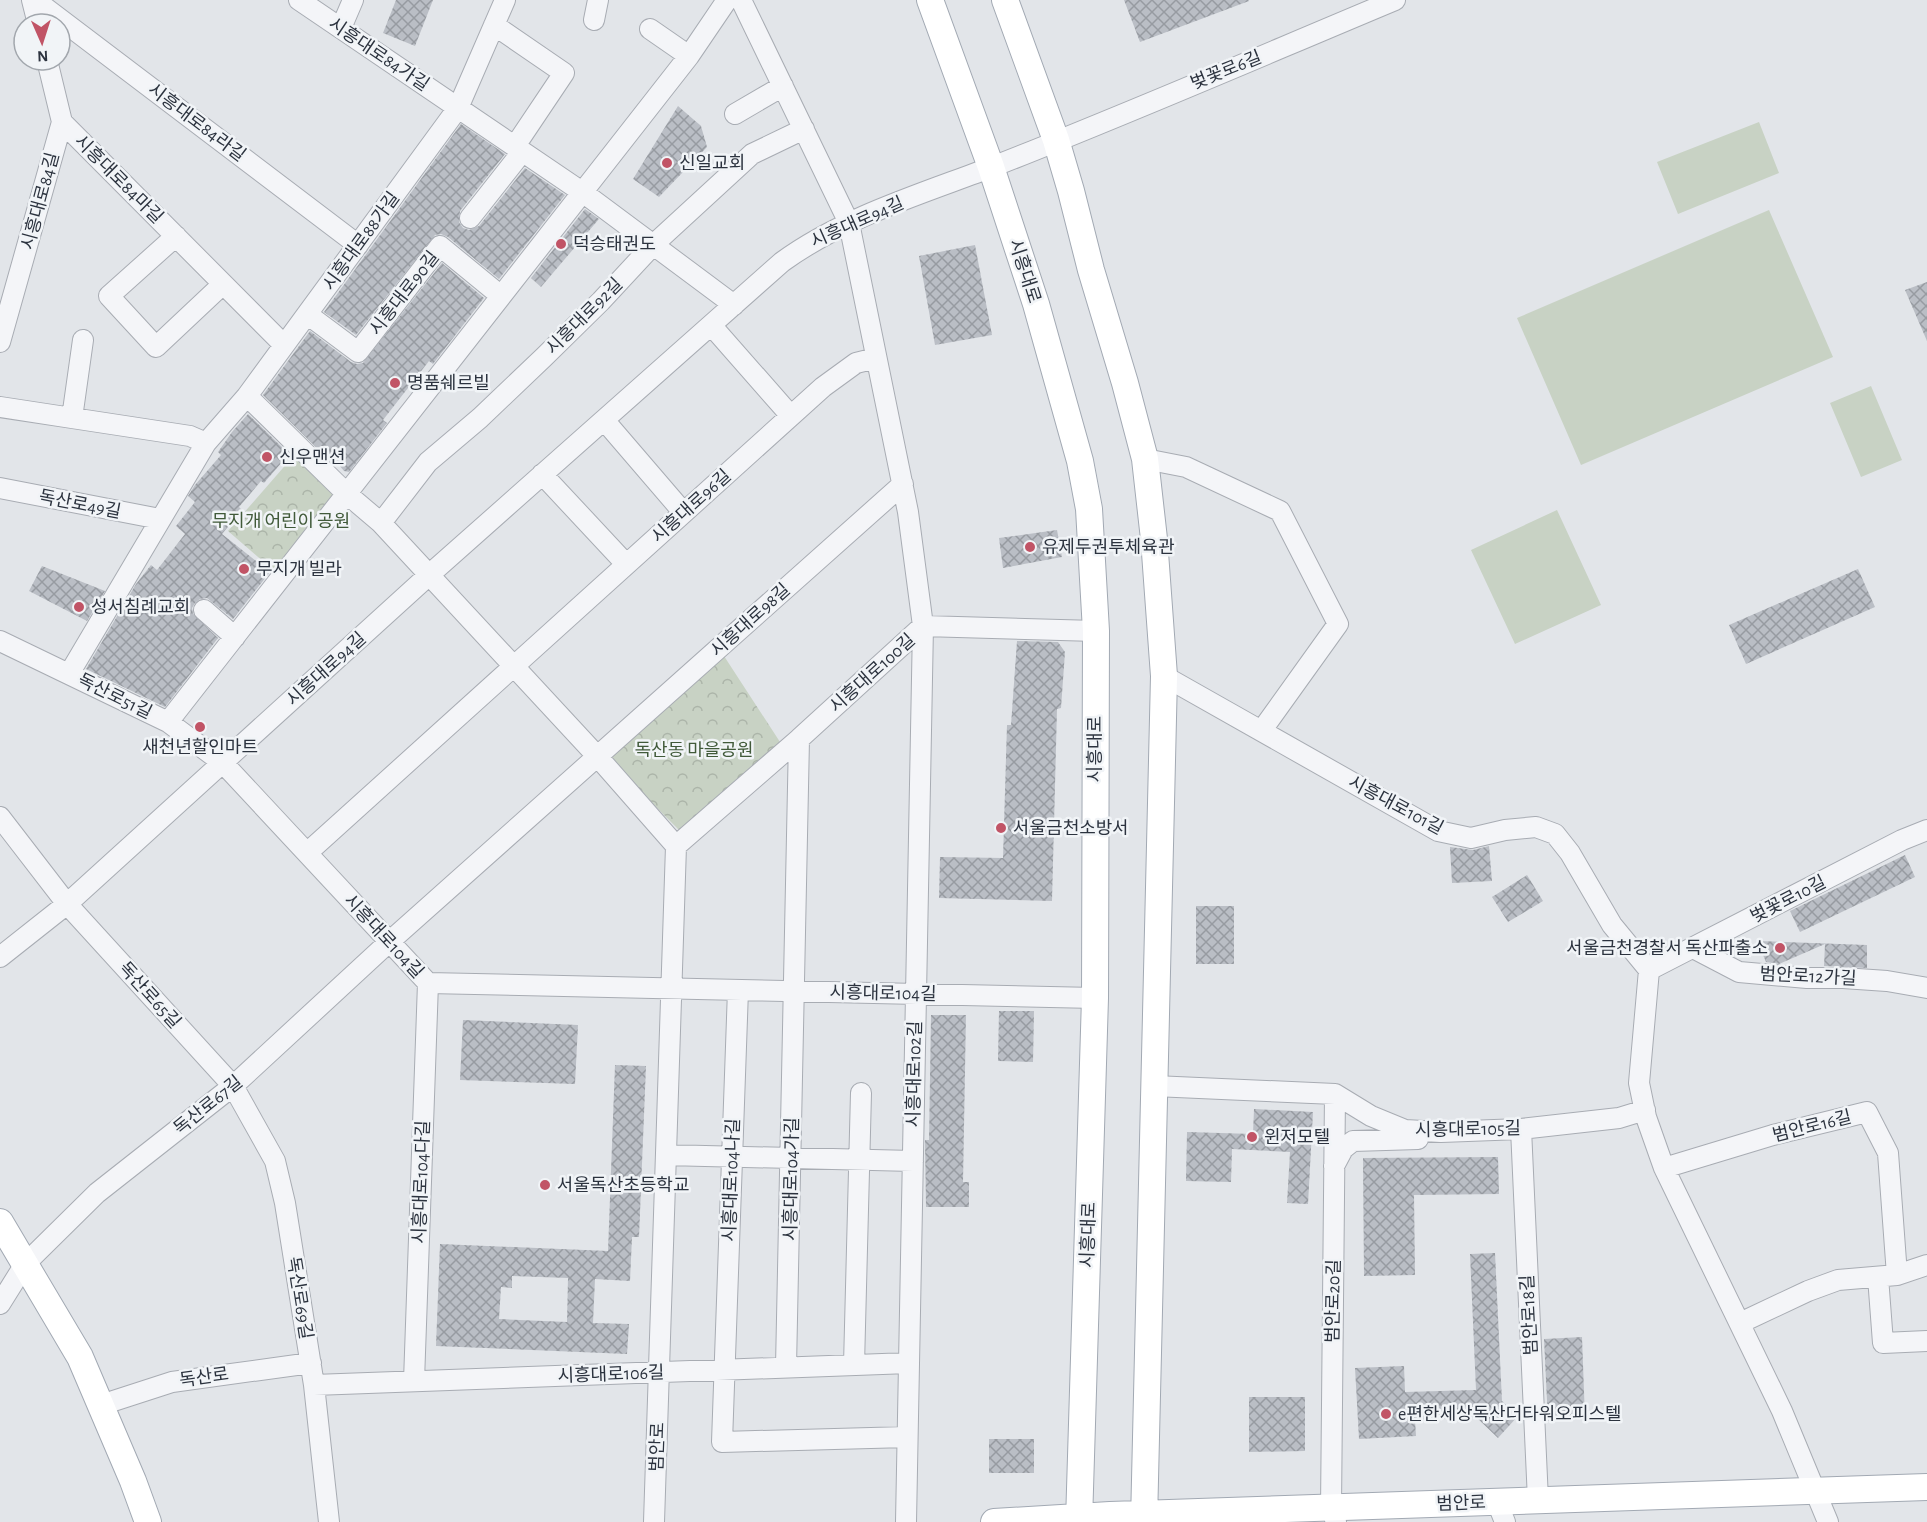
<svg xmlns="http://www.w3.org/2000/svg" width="1927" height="1522" font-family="'Alegreya Sans','Noto Sans KR',sans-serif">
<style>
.park{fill:url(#park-crowns)}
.pitch{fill:#c8d2c4}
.building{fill:url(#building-cross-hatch);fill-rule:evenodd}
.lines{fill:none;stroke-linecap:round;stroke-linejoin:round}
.minor-casing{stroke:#a8acb3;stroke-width:22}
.major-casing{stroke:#a2a9b3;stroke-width:28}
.minor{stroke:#f4f5f8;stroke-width:20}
.major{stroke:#fff;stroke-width:26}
.poi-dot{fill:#c15466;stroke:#f1f4f7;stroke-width:2}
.labels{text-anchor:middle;stroke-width:5;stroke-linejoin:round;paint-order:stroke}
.street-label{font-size:18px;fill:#2c333f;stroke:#f1f4f7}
.poi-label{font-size:18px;fill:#2c333f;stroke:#f1f4f7;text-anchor:start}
.park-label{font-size:18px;fill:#415a3a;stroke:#f1f4f7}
</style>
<defs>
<pattern id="park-crowns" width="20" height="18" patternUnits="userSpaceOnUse" patternTransform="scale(1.5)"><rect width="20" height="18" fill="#c8d2c4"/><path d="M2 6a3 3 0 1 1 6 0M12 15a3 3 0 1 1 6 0" fill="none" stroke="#acb5a9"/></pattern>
<pattern id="building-cross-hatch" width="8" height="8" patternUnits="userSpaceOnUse" patternTransform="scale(1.5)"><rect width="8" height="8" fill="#babec5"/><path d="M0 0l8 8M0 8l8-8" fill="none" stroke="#979ba1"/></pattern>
</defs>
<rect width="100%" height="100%" fill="#e2e5e9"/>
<path class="park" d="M296,453L344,498L280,576L228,531Z
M724,656L780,742L680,831L608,759Z"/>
<path class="pitch" d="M1759,122L1779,173L1678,214L1657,162Z
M1769,210L1833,357L1581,465L1517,318Z
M1871,386L1902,460L1861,477L1830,403Z
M1557,510L1601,605L1515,644L1471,550Z"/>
<path class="building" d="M396,0H433L415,46L383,33Z
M1124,0H1248L1249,1L1140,42Z
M678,106L701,126L707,147L659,197L633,179Z
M461,124L505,154L460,211L459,222L463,228L469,230L479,226L525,168L565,195L499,279L448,237L441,234L435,235L356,335L324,312Z
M585,209L599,219L541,287L531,278Z
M975,245L992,335L935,345L919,256Z
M442,263L484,298L433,364L429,361L383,420L387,423L349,472L344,471L329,453L326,457L263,395L310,331L351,362L357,364L363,363Z
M1927,282V341L1905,290Z
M248,414L289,454L264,483L261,481L239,507L242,510L222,534L270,572L233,619L207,598L200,599L195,603L192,608L193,614L218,638L165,707L86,669L136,584L151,565L157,570L185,534L176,526L195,502L188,496L195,485L221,455L218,452L232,432Z
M1057,530L1062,557L1003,568L999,538Z
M42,566L105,591L87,621L29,591Z
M1858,569L1875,607L1746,664L1729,625Z
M1017,641L1058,642L1065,652L1061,708L1057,709L1052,901L939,898L940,857L1003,858L1007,725H1011Z
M1489,846L1492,881L1452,883L1450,847L1473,850Z
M1905,855L1915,877L1800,932L1790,911Z
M1527,875L1543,901L1508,922L1492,897Z
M1196,906H1234V964H1196Z
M1757,941L1867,945V968L1824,966L1825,944L1779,964L1766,962Z
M999,1011H1034L1033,1062L998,1061Z
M931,1015H966L963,1182H969V1207H926L925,1140H929Z
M463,1020L578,1025L575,1084L460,1080Z
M615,1065L646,1066L639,1237H632L630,1281L595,1279L593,1323L629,1324L627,1354L436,1346L440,1244L608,1251ZM512,1276L568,1278L567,1322L499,1319L501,1287L512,1288Z
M1254,1109L1313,1112L1308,1204L1287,1203L1290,1152L1232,1149L1231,1182L1186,1181L1187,1132L1253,1134Z
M1498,1157L1499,1194L1414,1195L1415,1275L1364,1276L1363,1158Z
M1495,1253L1502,1401L1518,1416L1498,1438L1476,1417L1415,1420L1416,1436L1359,1439L1355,1368L1404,1366L1405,1392L1476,1390L1470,1254Z
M1582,1337L1585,1419L1548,1421L1544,1339Z
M1249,1397H1305V1451L1249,1452Z
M989,1439H1034V1473H989Z"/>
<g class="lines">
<defs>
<path id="minor" d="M32,0L38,24
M35,0L358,245
M299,0L585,194L734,305
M741,0L849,223L908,512L923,626L906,1522
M594,20L598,0
M494,25L564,73L515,146
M341,28L353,0
M650,29L689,56
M735,114L783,86
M62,122L284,345
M470,218L522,152
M176,236L109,296L156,347L223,284
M307,314L358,352L440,246L501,296
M711,325L791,416
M0,342L62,122L47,60
M247,396L347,494L381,523L597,756L676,846
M0,407L72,418L83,340
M72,418L190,436L206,443
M604,420L683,512
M1145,459L1186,467L1280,511L1338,624L1262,730
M542,474L626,564
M0,488L160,519
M381,523L428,462L480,418L544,357L601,301L653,245L752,154L804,129
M204,610L235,637
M0,641L168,722L223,763L428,983L1095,998
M69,674L206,443L247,396L458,108L505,0
M1164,676L1438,831L1471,838L1505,830L1536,827L1555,834L1570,853L1612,925L1649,970
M168,722L689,56L727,0
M0,817L67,904L233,1086L275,1161L285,1203L314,1385L329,1522
M307,853L823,387L856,363L876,358
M1693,948L1739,972L1807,978H1843L1887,981L1927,988
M0,957L67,904L429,575L782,262C844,217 921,194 992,167C1128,114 1261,56 1395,0
M1649,970L1639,1083L1646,1117L1664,1168L1782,1411L1828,1522
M1649,970L1902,840L1927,830
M738,990L722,1442L907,1437
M1154,1086L1335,1094L1371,1116L1405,1130L1441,1132L1521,1129L1619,1118L1645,1110
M1335,1094L1331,1508L1336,1522
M1521,1129L1538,1500
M666,1155L913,1161
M1334,1166L1343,1149L1353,1141L1418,1139
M1664,1168L1773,1135L1867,1112L1888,1153L1897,1275
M1878,1277L1883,1343L1927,1341
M0,1304L25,1264L97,1193L233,1086L389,942L903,484
M1740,1323L1808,1291L1838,1280L1897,1275L1927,1265
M854,1365L861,1093
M786,1367L799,739
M414,1381L428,983
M314,1385L909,1363
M101,1405L172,1382L311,1363
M1497,1502L1505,1522
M654,1522L676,846L799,739L923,626L1096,631"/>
<path id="major" d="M930,0L991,167L1036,304L1080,461L1089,509L1096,631L1095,998L1079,1522
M1005,0L1056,140L1071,191L1091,270L1125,383L1145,459L1154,539L1164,676L1144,1522
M0,1222L80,1357L133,1481L148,1522
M994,1522L1110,1515L1927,1487"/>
</defs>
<use href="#minor" class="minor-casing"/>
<use href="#major" class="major-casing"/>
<use href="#minor" class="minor"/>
<use href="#major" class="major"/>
</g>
<g class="poi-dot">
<circle cx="667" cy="163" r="6"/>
<circle cx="561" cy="244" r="6"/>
<circle cx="395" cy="383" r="6"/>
<circle cx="267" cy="457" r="6"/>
<circle cx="1030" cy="547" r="6"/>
<circle cx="244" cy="569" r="6"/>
<circle cx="79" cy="607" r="6"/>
<circle cx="200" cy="727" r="6"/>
<circle cx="1001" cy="828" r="6"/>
<circle cx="1780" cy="948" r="6"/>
<circle cx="1252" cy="1137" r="6"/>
<circle cx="545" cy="1185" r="6"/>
<circle cx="1386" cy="1414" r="6"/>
</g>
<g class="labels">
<g class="street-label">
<text transform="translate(379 54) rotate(34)" y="6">시흥대로84가길</text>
<text transform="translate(1226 70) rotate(-22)" y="6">벚꽃로6길</text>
<text transform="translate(197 122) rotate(37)" y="6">시흥대로84라길</text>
<text transform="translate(119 179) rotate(45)" y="6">시흥대로84마길</text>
<text transform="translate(40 201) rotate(-75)" y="6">시흥대로84길</text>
<text transform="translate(857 222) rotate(-24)" y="6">시흥대로94길</text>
<text transform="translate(361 241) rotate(-54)" y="6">시흥대로88가길</text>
<text transform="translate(1025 271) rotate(72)" y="6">시흥대로</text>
<text transform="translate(404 293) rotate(-52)" y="6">시흥대로90길</text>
<text transform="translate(584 316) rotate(-45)" y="6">시흥대로92길</text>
<text transform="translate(80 504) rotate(11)" y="6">독산로49길</text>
<text transform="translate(691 506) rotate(-42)" y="6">시흥대로96길</text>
<text transform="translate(750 620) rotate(-42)" y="6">시흥대로98길</text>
<text transform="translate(326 669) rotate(-42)" y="6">시흥대로94길</text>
<text transform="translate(872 673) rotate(-42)" y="6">시흥대로100길</text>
<text transform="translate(115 696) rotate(26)" y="6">독산로51길</text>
<text transform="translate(1095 749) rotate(-90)" y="6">시흥대로</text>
<text transform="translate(1396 805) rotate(28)" y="6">시흥대로101길</text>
<text transform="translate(1788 899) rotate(-27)" y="6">벚꽃로10길</text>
<text transform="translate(384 936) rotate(47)" y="6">시흥대로104길</text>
<text transform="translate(1808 976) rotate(3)" y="6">범안로12가길</text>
<text transform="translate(883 993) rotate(1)" y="6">시흥대로104길</text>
<text transform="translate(150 995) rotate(48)" y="6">독산로65길</text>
<text transform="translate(914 1074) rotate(-89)" y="6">시흥대로102길</text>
<text transform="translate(208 1105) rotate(-39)" y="6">독산로67길</text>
<text transform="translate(1812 1126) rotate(-14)" y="6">범안로16길</text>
<text transform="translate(1468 1129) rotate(-1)" y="6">시흥대로105길</text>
<text transform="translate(791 1179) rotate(-89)" y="6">시흥대로104가길</text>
<text transform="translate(731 1180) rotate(-88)" y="6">시흥대로104나길</text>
<text transform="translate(421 1182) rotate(-88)" y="6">시흥대로104다길</text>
<text transform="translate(1088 1235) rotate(-88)" y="6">시흥대로</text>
<text transform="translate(300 1298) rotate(81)" y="6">독산로69길</text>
<text transform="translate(1333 1301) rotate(-89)" y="6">범안로20길</text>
<text transform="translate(1529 1315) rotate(-93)" y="6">범안로18길</text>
<text transform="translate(611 1374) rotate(-2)" y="6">시흥대로106길</text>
<text transform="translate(204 1377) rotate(-8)" y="6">독산로</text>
<text transform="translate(657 1447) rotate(-88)" y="6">범안로</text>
<text transform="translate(1461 1503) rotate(-2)" y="6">범안로</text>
</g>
<g class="poi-label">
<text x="679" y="169">신일교회</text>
<text x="573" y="250">덕승태권도</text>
<text x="407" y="389">명품쉐르빌</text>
<text x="279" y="463">신우맨션</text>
<text x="1042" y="553">유제두권투체육관</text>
<text x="256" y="575">무지개 빌라</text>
<text x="91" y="613">성서침례교회</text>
<text x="200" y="753" text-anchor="middle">새천년할인마트</text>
<text x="1013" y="834">서울금천소방서</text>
<text x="1768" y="954" text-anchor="end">서울금천경찰서 독산파출소</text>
<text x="1264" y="1143">윈저모텔</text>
<text x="557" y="1191">서울독산초등학교</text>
<text x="1398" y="1420">e편한세상독산더타워오피스텔</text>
</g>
<g class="park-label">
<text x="281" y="527">무지개 어린이 공원</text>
<text x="694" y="756">독산동 마을공원</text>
</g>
</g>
<g transform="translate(42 42) rotate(177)"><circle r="28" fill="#f1f4f7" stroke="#a2a7ad" stroke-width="1.5"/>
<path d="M0-4.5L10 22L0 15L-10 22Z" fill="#c15466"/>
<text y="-9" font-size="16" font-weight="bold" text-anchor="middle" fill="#2c333f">N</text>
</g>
</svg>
